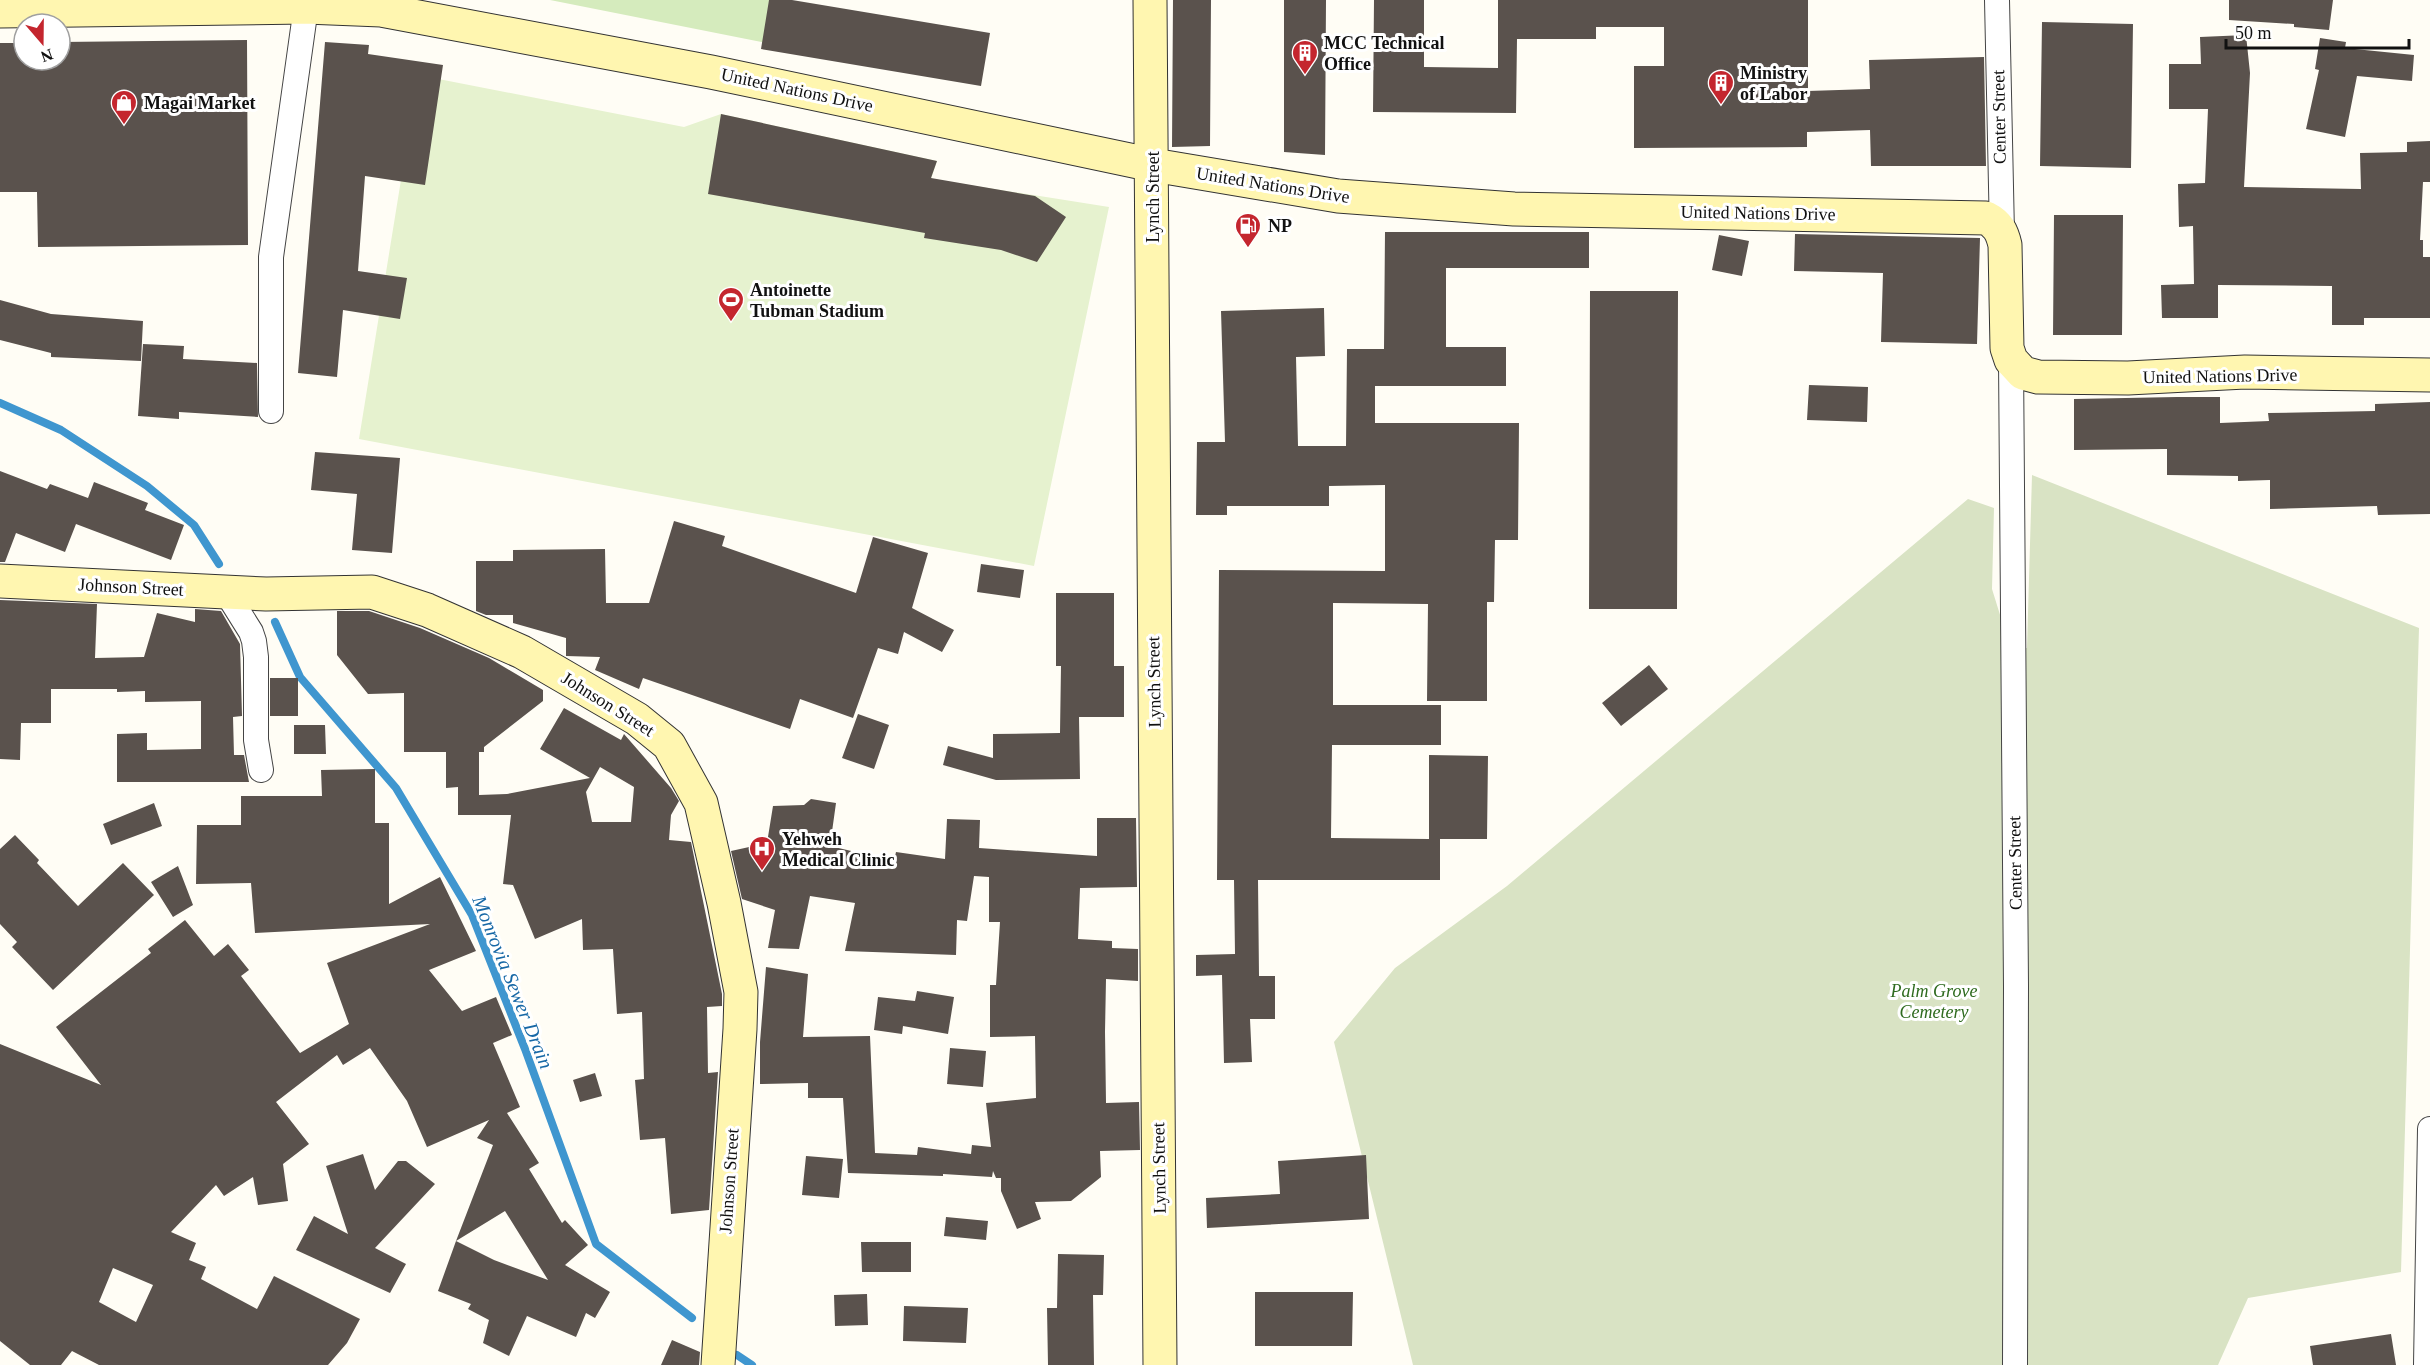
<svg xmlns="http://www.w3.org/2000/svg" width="2430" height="1365" font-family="Georgia,serif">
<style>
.green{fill:#d5ebbd}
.cemetery{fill:#d9e3c4}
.pitch{fill:#e6f2cf}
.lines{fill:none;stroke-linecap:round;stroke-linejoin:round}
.stream{stroke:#3f96cf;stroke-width:8}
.building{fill:#5a524d;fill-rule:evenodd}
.street-casing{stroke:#444;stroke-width:26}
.secondary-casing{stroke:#333;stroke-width:35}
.street{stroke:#fff;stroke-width:24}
.secondary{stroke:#fff6b0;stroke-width:33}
.labels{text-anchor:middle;stroke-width:6;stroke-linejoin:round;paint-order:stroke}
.poi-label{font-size:18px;font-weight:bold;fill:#111;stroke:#fff;text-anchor:start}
.street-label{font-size:18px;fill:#111;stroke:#fff}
.park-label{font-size:18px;font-style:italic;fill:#2f6b1f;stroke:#fff}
.water-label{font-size:20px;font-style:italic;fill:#1768a6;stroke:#fff}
</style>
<rect width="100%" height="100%" fill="#fffdf5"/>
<path class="green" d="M550,0H769L766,43Z"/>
<path class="cemetery" d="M2032,475L2419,628L2401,1272L2248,1298L2218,1365H1413L1334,1042L1395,968L1507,886L1968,499L1994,508L1992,589L2010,647L2027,648Z"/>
<path class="pitch" d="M418,75L684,127L721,114L937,161L931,179L1109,207L1034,566L359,439Z"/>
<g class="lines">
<path class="stream" d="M0,403L61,430L147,486L194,525L219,564
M275,622L300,677L396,788L472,915L525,1049L596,1244L692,1318
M737,1355L752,1365"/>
</g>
<path class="building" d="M769,0H792L990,33L981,86L761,49Z
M1173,0H1211L1210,146L1172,147Z
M1284,0H1326L1325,155L1284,152Z
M1374,0H1424V67L1498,68V0H1808V91L1870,89L1869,60L1984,57L1986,166H1871L1870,130L1807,132V147L1634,148V66H1664V27H1596V39H1517L1516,113L1373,112Z
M2229,0H2333L2329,30L2294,27V24L2229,20Z
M2042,22L2133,24L2131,168L2040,166Z
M2246,35L2250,73L2244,187L2361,189L2360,153L2407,152V142L2430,141V182H2423L2420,240H2423V257H2430V318H2364V325H2332V286L2218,285V318H2162L2161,285L2194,284L2193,226L2179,227L2178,184L2205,183L2208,109H2169V64H2201L2200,37Z
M2320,38L2346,42L2345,48L2414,55L2412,81L2357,76L2345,137L2306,129L2319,70L2315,69Z
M247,40L248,245L38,247L37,192H0V43H24V60H60V42Z
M325,42L369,45L368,54L443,65L425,185L365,176L358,271L407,278L400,319L343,310L337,377L298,373Z
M721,114L937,161L931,178L1035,196L1066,217L1037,262L1001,250L924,238L925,233L708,194Z
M2054,215H2123L2122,335H2053Z
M1385,232H1589V268H1446V347H1506V386H1375V423H1519L1518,540H1495L1494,602H1487V701H1427L1428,604L1333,603V705H1441V745H1332L1331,838L1429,839V755L1488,756L1487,839H1440V880H1258L1259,976H1275V1019H1250L1252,1062L1224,1063L1222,975L1196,976V955L1235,954L1234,880H1217L1219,570L1385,571V485L1329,486V506H1227V515H1196L1197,442H1225L1221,311L1324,308L1325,356L1296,357L1298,446H1346L1347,349H1384Z
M1795,234L1980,238L1977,344L1881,342L1883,273L1794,271Z
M1719,235L1749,241L1742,276L1712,270Z
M1590,291H1678L1677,609H1589Z
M0,300L51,314L143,321L141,361L51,357V353L0,340Z
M143,344L184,346L183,359L257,363L258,417L179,412V419L138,416Z
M1809,385L1868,387L1867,422L1807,420Z
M2177,397H2220V423L2269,421L2268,413L2375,411V404L2430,402V514L2378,515L2377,506L2270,509V480L2238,481V476L2167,475V449L2074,450V399Z
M315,452L400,458L392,553L352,550L357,494L311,490Z
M0,471L47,489L50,484L88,498L94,482L148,503L145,510L184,525L171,560L76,524L65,552L16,533L5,562H0Z
M674,521L725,536L722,546L856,593L873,537L928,553L912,608L954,630L942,652L904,632L898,654L878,648L853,718L800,699L790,729L643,678L639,689L595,670L600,657L566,656V638L513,623V615H486L476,611V561H513V550L605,549L606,603H649Z
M981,564L1024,570L1020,598L977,592Z
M1056,593H1114V666H1124V717H1079L1080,779L996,780L943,765L948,746L993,758V734L1060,733L1061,666H1056Z
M0,600L97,604L95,658L144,657L157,613L195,622V609L221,611L240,644L242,716L233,717L234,755H244L249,782H117V734L147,733V750L201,749V701L145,702V691L117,692V689H51V723H21L20,760L0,759Z
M337,611H369L420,628L489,658L543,690V701L484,747V752H479V795L507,794L590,778L540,749L564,708L621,740L624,734L671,788L679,801L671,815L669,840L691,842L722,994V1006L707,1007L708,1073L718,1072L709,1210L671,1214L665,1138L640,1140L635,1080L644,1079L642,1012L617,1014L613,949L583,950L582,919L535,939L513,885L503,884L511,815H458V787L446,788V752H404V693L368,694L337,655ZM600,767L634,787L631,822H592L586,792Z
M1649,665L1668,689L1621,726L1602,703Z
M270,678H298V716H270Z
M858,714L889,725L874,769L842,758Z
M294,725H325L326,754H294Z
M375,769V823H389V904L440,877L476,951L429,970L462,1011L496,997L512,1035L493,1043L520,1107L507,1113L539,1163L529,1169L562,1223L565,1220L588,1245L565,1265L610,1292L595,1318L586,1313L576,1337L527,1316L509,1356L483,1343L489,1320L468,1309L471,1304L438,1291L456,1241L494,1260L548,1280L505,1211L456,1241L493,1145L477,1138L489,1120L427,1147L407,1101L370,1048L343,1065L337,1055L276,1102L309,1144L283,1164L288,1201L258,1205L253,1177L224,1196L216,1185L171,1232L196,1243L189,1260L206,1267L201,1279L257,1309L274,1276L360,1319L347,1343L328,1365H99L72,1351L61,1365H30L0,1341V1044L101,1085L56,1027L151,953L148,949L185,920L214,956L228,944L249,970L241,976L300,1053L349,1024L327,963L430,924L255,933L251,883L196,884L197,825H241V796H322L321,770ZM113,1268L153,1285L136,1322L99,1302Z
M811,799L836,803L830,846L894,861L896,852L945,859L947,819L980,820L979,848L1097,856V818H1136L1137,887L1080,888L1078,939L1112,941V948L1138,949V981L1106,979L1105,1032L1106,1103L1139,1102L1140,1150L1100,1151L1101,1177L1071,1201L1035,1202L1041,1219L1017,1229L1001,1191V1178H996L993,1171L992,1177L943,1174V1176L848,1173L843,1098H808V1083L760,1084V1042L766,967L808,974L803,1037L870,1036L875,1153L917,1155L918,1147L971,1154L972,1145L991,1147L986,1103L1036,1098L1035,1036L990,1037V985H996L1000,922H989V877L974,876L967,921L957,920L956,955L845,951L855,903L810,896L799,949L768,948L775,910L742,899L731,851L767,843L773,806L804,805Z
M154,803L162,826L111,845L103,824Z
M15,835L39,860L37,863L78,906L123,863L154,895L53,990L12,947L17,942L0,924V849Z
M178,866L193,905L173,917L151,882Z
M917,991L954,997L948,1034L903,1026L902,1034L874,1030L878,997L915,1001Z
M950,1048L986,1051L983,1087L947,1084Z
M595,1073L602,1096L580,1102L573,1080Z
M363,1154L375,1190L398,1161H406L435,1184L375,1248L406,1264L390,1293L296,1250L314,1216L348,1234L326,1166Z
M1366,1155L1369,1219L1207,1228L1206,1198L1280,1194L1278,1161Z
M806,1156L843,1159L839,1198L802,1195Z
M946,1217L988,1221L986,1240L944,1236Z
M861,1242H911V1272H862Z
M1058,1254L1104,1255L1103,1295H1093L1094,1365H1048L1047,1308H1057Z
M1255,1292H1353L1352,1346H1255Z
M867,1294L868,1325L835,1326L834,1295Z
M904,1306L968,1308L966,1343L903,1341Z
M2391,1334L2396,1365H2313L2310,1346Z
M672,1340L700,1352L699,1365H661Z"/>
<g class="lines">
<defs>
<path id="street" d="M1997,0L2002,233
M2011,360L2016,986L2015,1365
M271,411V257L306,7
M226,592L251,632L254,641L256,657V740L261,770
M2426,1365L2430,1129"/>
<path id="secondary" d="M1150,0L1160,1365
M0,11L306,7L381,10L711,72L1153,165L1338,196L1514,209L1986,218C1998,224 2002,232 2005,245L2007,348L2011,360L2023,373L2038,377L2128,378L2245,372L2430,375
M0,581L266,594L372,592L427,610L522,652L637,719L669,745L701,803L724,903L741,992L740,1029L718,1365"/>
</defs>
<use href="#street" class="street-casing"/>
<use href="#secondary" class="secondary-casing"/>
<use href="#street" class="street"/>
<use href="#secondary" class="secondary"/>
</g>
<defs>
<symbol id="building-pin" viewBox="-11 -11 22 30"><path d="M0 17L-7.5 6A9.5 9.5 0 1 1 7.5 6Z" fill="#c4262e" stroke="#fff"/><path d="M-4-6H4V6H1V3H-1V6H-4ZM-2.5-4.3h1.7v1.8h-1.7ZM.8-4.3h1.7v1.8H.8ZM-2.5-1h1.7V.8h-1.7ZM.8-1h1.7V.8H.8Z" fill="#fff"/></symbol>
<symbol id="shop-pin" viewBox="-11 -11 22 30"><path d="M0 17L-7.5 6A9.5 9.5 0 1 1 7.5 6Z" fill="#c4262e" stroke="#fff"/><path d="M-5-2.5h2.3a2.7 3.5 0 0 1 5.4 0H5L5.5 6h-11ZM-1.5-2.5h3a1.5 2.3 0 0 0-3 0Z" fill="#fff"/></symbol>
<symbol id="fuel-pin" viewBox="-11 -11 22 30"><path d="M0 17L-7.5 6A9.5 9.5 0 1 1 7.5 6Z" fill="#c4262e" stroke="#fff"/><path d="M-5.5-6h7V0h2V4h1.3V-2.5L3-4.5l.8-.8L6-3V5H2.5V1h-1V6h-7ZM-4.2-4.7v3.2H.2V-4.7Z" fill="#fff"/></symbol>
<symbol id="stadium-pin" viewBox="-11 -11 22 30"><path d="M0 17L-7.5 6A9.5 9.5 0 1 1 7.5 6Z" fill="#c4262e" stroke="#fff"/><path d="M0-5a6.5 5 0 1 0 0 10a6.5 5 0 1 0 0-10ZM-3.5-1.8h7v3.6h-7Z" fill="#fff"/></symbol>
<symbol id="hospital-pin" viewBox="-11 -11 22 30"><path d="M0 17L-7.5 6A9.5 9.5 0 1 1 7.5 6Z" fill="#c4262e" stroke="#fff"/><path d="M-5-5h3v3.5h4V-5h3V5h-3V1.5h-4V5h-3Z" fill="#fff"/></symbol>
</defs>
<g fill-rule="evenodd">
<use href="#building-pin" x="1290" y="38" width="30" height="40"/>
<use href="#building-pin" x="1706" y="68" width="30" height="40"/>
<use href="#shop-pin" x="109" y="88" width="30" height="40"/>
<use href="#fuel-pin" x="1233" y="211" width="30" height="40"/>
<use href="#stadium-pin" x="716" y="285" width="30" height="40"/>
<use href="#hospital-pin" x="747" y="834" width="30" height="40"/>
</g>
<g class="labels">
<g class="poi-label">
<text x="1324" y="49">MCC Technical<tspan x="1324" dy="21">Office</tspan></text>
<text x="1740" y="79">Ministry<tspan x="1740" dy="21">of Labor</tspan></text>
<text x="144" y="109">Magai Market</text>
<text x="1268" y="232">NP</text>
<text x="750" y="296">Antoinette<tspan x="750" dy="21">Tubman Stadium</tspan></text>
<text x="782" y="845">Yehweh<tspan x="782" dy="21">Medical Clinic</tspan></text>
</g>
<g class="street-label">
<text transform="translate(797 90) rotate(12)" y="6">United Nations Drive</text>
<text transform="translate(1999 117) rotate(-91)" y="6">Center Street</text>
<text transform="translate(1273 185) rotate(9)" y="6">United Nations Drive</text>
<text transform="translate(1153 197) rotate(-90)" y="6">Lynch Street</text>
<text transform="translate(1758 213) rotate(1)" y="6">United Nations Drive</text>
<text transform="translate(2220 376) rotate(-1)" y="6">United Nations Drive</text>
<text transform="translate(131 587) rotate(3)" y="6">Johnson Street</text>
<text transform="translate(1154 682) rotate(-91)" y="6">Lynch Street</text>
<text transform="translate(608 704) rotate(32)" y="6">Johnson Street</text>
<text transform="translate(2015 863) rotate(-91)" y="6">Center Street</text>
<text transform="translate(1159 1168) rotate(-91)" y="6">Lynch Street</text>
<text transform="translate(729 1181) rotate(-86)" y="6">Johnson Street</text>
</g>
<g class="park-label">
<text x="1934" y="997">Palm Grove<tspan x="1934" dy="21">Cemetery</tspan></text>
</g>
<g class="water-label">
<text transform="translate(513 982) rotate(68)" y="7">Monrovia Sewer Drain</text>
</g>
</g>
<g transform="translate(42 42) rotate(160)"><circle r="28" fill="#ffffff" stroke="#a0a0a0" stroke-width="1.5"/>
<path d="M0-4.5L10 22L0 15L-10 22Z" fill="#c4262e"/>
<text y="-9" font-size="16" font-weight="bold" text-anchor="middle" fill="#111111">N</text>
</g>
<path d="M2226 39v9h183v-9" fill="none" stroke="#111111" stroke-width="3"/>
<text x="2235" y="39" font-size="18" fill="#111111" stroke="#ffffff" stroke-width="4.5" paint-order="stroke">50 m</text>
</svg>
